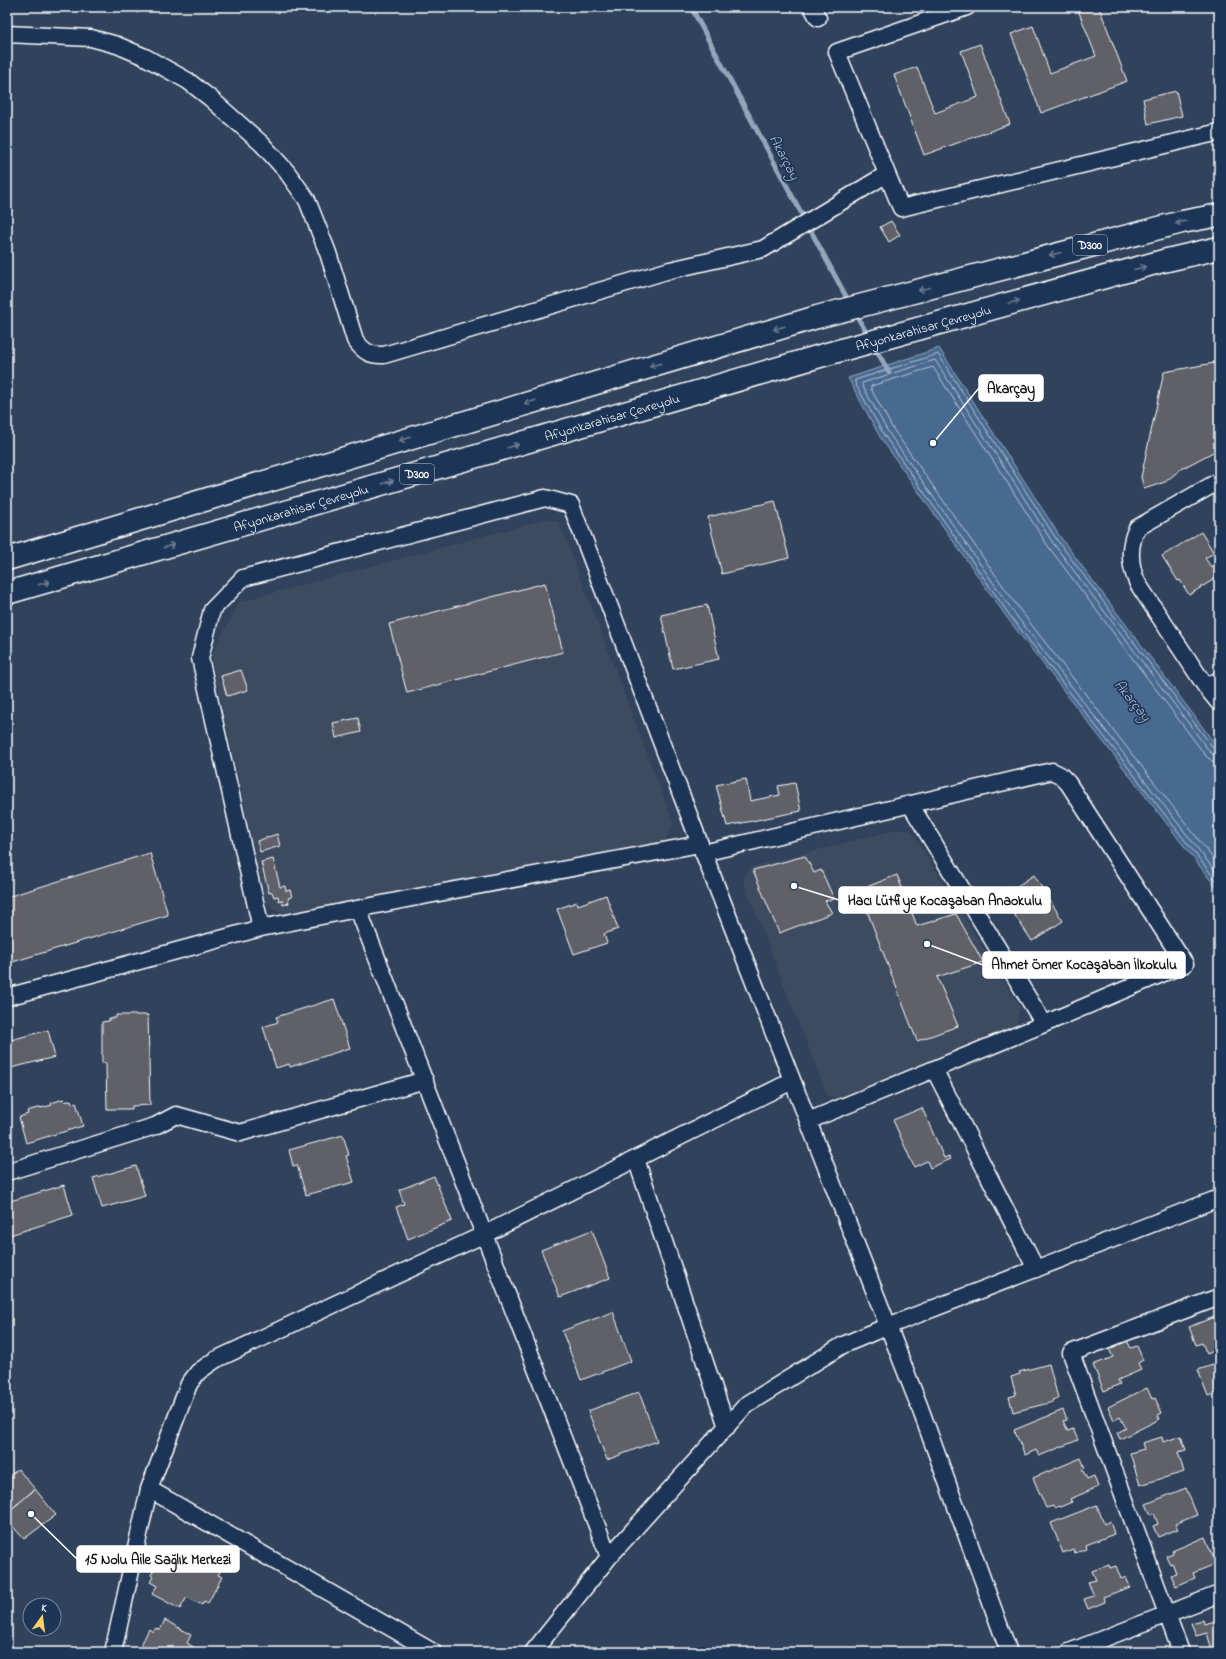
<svg xmlns="http://www.w3.org/2000/svg" width="1226" height="1659" font-family="'Indie Flower',sans-serif">
<style>
.built{fill:#3e4b60}
.water{fill:#4a6a90;stroke:#92a6bc}
.lines{fill:none;stroke-linecap:round;stroke-linejoin:round}
.shore{stroke:#b7c3d3;stroke-width:1}
.stream{stroke:#92a6bc;stroke-width:5}
.building{fill:#5e6068;stroke:#fff}
.minor-casing{stroke:#fff;stroke-width:19}
.highway-casing{stroke:#fff;stroke-width:25}
.minor{stroke:#1d3557;stroke-width:16}
.highway{stroke:#1d3557;stroke-width:22}
.oneway{stroke:#6c7c92}
.labels{text-anchor:middle;stroke-width:3.5;stroke-linejoin:round;paint-order:stroke}
.shield{fill:#1d3557;stroke:#bbc2cd;stroke-width:1}
.shield-label{font-size:12px;font-weight:bold;fill:#fff}
.street-label{font-size:13px;fill:#fff;stroke:#1d3557}
.water-label{font-size:14px;font-style:italic;fill:#b7c3d3;stroke:#1d3557}
.leader{fill:none;stroke:#fff;stroke-width:1.5}
.callout-dot{fill:#fff;stroke:#1d3557;stroke-width:1.5}
.callout{fill:#fff;stroke:#fff;stroke-width:1.5}
.callout-label{font-size:14px;text-anchor:middle;font-weight:bold;fill:#111}
</style>
<rect width="100%" height="100%" fill="#30425c"/>
<filter id="ink" filterUnits="userSpaceOnUse"><feTurbulence type="fractalNoise" baseFrequency=".025" numOctaves="2"/><feDisplacementMap in="SourceGraphic" scale="8" xChannelSelector="R" yChannelSelector="G"/><feConvolveMatrix kernelMatrix="1 2 1 2 8 2 1 2 1" color-interpolation-filters="sRGB"/></filter>
<g filter="url(#ink)">
<path class="built" d="M547,519L559,522L674,825L663,843L282,914L266,903L211,656L239,602Z
M899,829L911,831L1020,1007L1016,1026L841,1099L827,1095L743,881L751,867Z"/>
<path class="water" d="M939,348L1061,538L1219,749V891L1008,619L880,437L848,378Z"/>
<g class="lines">
<path class="shore" d="M1219,751L1214,749L1057,540L938,354L855,380V383L884,435L1011,617L1219,884
M1219,756L1214,755L1210,752L1053,543L935,360L862,383V385L888,432L1015,614L1219,876
M1219,762L1212,761L1206,756L1048,546L933,367L871,386V389L893,429L1020,610L1219,866"/>
<path class="stream" d="M691,7L849,302
M855,313L869,337
M874,346L889,372"/>
</g>
<path class="building" d="M127,7H142L138,13Z
M1086,7H1099L1127,81L1041,113L1011,34L1033,26L1050,73L1096,56L1078,10Z
M980,44L1010,124L924,155L894,75L917,67L935,113L978,97L961,51Z
M1176,91L1182,116L1148,124L1143,99Z
M891,221L900,235L889,242L880,227Z
M1219,362V449L1181,469L1165,482L1144,489L1141,477L1164,372Z
M775,501L789,558L722,574L708,517Z
M1201,532L1214,553L1205,558L1211,567L1217,564L1219,567V576L1189,595L1180,580L1178,581L1162,556Z
M545,583L563,652L407,693L389,624Z
M707,605L719,659L673,669L661,615Z
M241,670L248,690L227,696L221,676Z
M358,718L361,732L336,738L333,723Z
M746,779L750,801L780,795L778,786L795,783L801,811L727,826L716,785Z
M277,834L280,846L260,852L257,841Z
M150,853L168,915L9,963L7,955V897Z
M805,856L814,873L821,870L834,899L825,901L832,913L779,933L753,870Z
M273,859L280,887L285,886L286,891L290,890L292,897L288,898L289,903L283,905L282,900L279,901L278,896L274,897L272,892L269,893L261,862Z
M897,875L917,926L956,914L983,962L937,977L958,1026L917,1041L859,890Z
M1034,875L1063,921L1032,941L1002,896Z
M606,895L618,929L604,934L607,943L574,954L557,909L577,902L578,905Z
M334,999L350,1048L290,1067L289,1064L276,1068L263,1027L278,1022L276,1017Z
M116,1015H148L150,1105L132,1106V1109H107L106,1063H102V1022L109,1021V1018H116Z
M48,1030L55,1057L7,1069V1041Z
M64,1099L65,1102L71,1100L72,1104L76,1102L83,1126L26,1143L19,1117L28,1114L27,1111L41,1107V1108L52,1105L51,1103Z
M922,1108L944,1158L949,1156L951,1159L930,1168L927,1161L914,1167L893,1120Z
M343,1135L349,1155L346,1156L354,1182L306,1195L297,1165L293,1166L289,1150Z
M136,1166L145,1196L102,1208L93,1178Z
M434,1176L452,1221L408,1239L396,1207L404,1204L399,1190Z
M64,1185L73,1215L7,1236V1202Z
M592,1230L610,1278L560,1297L541,1250Z
M613,1312L631,1361L581,1380L562,1331Z
M1219,1315V1343L1215,1344L1218,1349L1207,1354L1202,1343L1196,1345L1189,1327Z
M1127,1341L1131,1348L1137,1346L1143,1360L1138,1363L1141,1370L1118,1380L1120,1384L1104,1391L1093,1365L1113,1357L1109,1349Z
M1219,1363V1392L1208,1396L1198,1370Z
M1049,1364L1058,1398L1052,1400L1053,1402L1013,1412L1009,1397L1016,1395L1011,1377L1020,1374L1019,1372Z
M1147,1388L1152,1399L1155,1398L1162,1413L1158,1415L1160,1419L1120,1439L1117,1433L1126,1428L1120,1417L1114,1420L1108,1407Z
M639,1392L657,1441L607,1460L588,1411Z
M1063,1410L1067,1420L1063,1421L1068,1431L1073,1429L1078,1440L1039,1456L1036,1450L1025,1455L1014,1430Z
M1181,1436L1186,1450L1178,1452L1184,1472L1140,1485L1130,1453L1144,1449L1142,1443L1162,1437L1163,1442Z
M1081,1458L1085,1468L1082,1469L1087,1479L1094,1476L1098,1487L1070,1499L1072,1502L1060,1507L1059,1506L1054,1508L1053,1506L1046,1508L1033,1478Z
M18,1469L35,1489L7,1513V1478Z
M1186,1488L1197,1515L1175,1524L1178,1529L1158,1537L1153,1526L1158,1524L1154,1513L1151,1515L1146,1504Z
M35,1489L56,1515L24,1539L7,1520V1513Z
M1097,1505L1104,1524L1110,1521L1114,1534L1086,1545L1087,1549L1075,1553L1073,1549L1063,1553L1051,1523Z
M1205,1537L1216,1564L1193,1573L1195,1578L1176,1586L1171,1575L1176,1574L1172,1563L1170,1564L1166,1556L1173,1553L1172,1551Z
M177,1546L221,1570L218,1575L222,1577L208,1603L204,1601L202,1605L187,1597L180,1609L152,1594L157,1586L150,1582L153,1577L151,1575L162,1555L166,1557L168,1553L172,1555Z
M1109,1565L1110,1568L1116,1566L1121,1579L1126,1577L1130,1587L1103,1597L1105,1602L1088,1609L1084,1599L1094,1596L1088,1582L1096,1580L1092,1571Z
M165,1620L191,1635L187,1643L201,1652H140L143,1646L141,1645L149,1629L153,1632L156,1628L160,1630Z
M1203,1620L1204,1624L1219,1620V1648L1212,1650L1207,1633L1196,1636L1191,1623Z"/>
<g class="lines">
<defs>
<path id="minor" d="M812,7L818,18
M967,7L837,52L901,208L1219,132
M7,34L91,38L117,45L145,57L188,81L210,98L262,144L287,172L307,200L328,253L355,340C363,351 370,356 384,355L670,270L763,249L887,174
M1219,481L1137,528C1128,547 1129,565 1138,584L1206,687L1219,703
M1206,687L1219,680
M910,804L1044,1024
M703,853L1052,771L1060,775L1068,783L1185,964L1044,1024L808,1121
M358,909L609,1557
M261,928L200,658L212,610L243,578L545,498L571,505L700,844L920,1408L1009,1652
M7,997L261,928L407,899L700,844
M934,1069L1036,1269
M636,1159L727,1427
M7,1172L155,1126L176,1115L240,1133L425,1080
M149,1489L433,1652
M113,1652L149,1489L189,1384L198,1372L215,1360L485,1234L792,1081
M533,1652L609,1557L746,1405L843,1345L888,1326L1219,1198
M1069,1652L1219,1594
M1181,1652L1071,1353L1219,1297"/>
<g id="highway">
<path d="M7,559L817,317L1182,222L1219,215"/>
<path id="s1" d="M7,593L827,354L1163,261L1219,248"/>
</g>
</defs>
<use href="#minor" class="minor-casing"/>
<use href="#highway" class="highway-casing"/>
<use href="#minor" class="minor"/>
<use href="#highway" class="highway"/>
</g>
<defs><path id="oneway-shaft" d="M-6 0H5M1.5-3L5.5 0L1.5 3" fill="none" stroke-width="1.6" stroke-linecap="round" stroke-linejoin="round"/></defs>
<g class="oneway">
<use href="#oneway-shaft" transform="translate(1181 222) rotate(167)"/>
<use href="#oneway-shaft" transform="translate(1055 254) rotate(166)"/>
<use href="#oneway-shaft" transform="translate(1140 268) rotate(-15)"/>
<use href="#oneway-shaft" transform="translate(924 289) rotate(165)"/>
<use href="#oneway-shaft" transform="translate(1014 302) rotate(-15)"/>
<use href="#oneway-shaft" transform="translate(779 328) rotate(163)"/>
<use href="#oneway-shaft" transform="translate(655 365) rotate(163)"/>
<use href="#oneway-shaft" transform="translate(530 402) rotate(163)"/>
<use href="#oneway-shaft" transform="translate(405 439) rotate(163)"/>
<use href="#oneway-shaft" transform="translate(513 446) rotate(-16)"/>
<use href="#oneway-shaft" transform="translate(388 482) rotate(-16)"/>
<use href="#oneway-shaft" transform="translate(169 546) rotate(-16)"/>
<use href="#oneway-shaft" transform="translate(44 583) rotate(-16)"/>
</g>
</g>
<g class="labels">
<g class="shield">
<rect x="1073" y="235" width="34" height="20" rx="3"/>
<rect x="400" y="464" width="34" height="20" rx="3"/>
</g>
<g class="shield-label">
<text x="1090" y="249">D300</text>
<text x="417" y="478">D300</text>
</g>
<g class="street-label">
<text dy="5" stroke="none"><textPath href="#s1" startOffset="954">Afyonkarahisar Çevreyolu</textPath></text>
<text dy="5" stroke="none"><textPath href="#s1" startOffset="630">Afyonkarahisar Çevreyolu</textPath></text>
<text dy="5" stroke="none"><textPath href="#s1" startOffset="306">Afyonkarahisar Çevreyolu</textPath></text>
</g>
<g class="water-label">
<text transform="translate(785 157) rotate(62)" y="5">Akarçay</text>
<text transform="translate(1133 700) rotate(51)" y="5">Akarçay</text>
</g>
</g>
<path class="leader" d="M933 443L979 388M794 886L839 900M927 944L983 965M31 1514L77 1559"/>
<g class="callout-dot">
<circle cx="933" cy="443" r="4"/>
<circle cx="794" cy="886" r="4"/>
<circle cx="927" cy="944" r="4"/>
<circle cx="31" cy="1514" r="4"/>
</g>
<g class="callout">
<rect x="979" y="375" width="64" height="26" rx="4"/>
<rect x="839" y="887" width="211" height="26" rx="4"/>
<rect x="983" y="952" width="202" height="26" rx="4"/>
<rect x="77" y="1546" width="162" height="26" rx="4"/>
</g>
<g class="callout-label">
<text x="1011" y="393">Akarçay</text>
<text x="945" y="905">Hacı Lütfiye Kocaşaban Anaokulu</text>
<text x="1084" y="969">Ahmet Ömer Kocaşaban İlkokulu</text>
<text x="158" y="1564">15 Nolu Aile Sağlık Merkezi</text>
</g>
<rect width="1226" height="1659" fill="none" stroke="#1d3557" stroke-width="24"/>
<rect x="12" y="12" width="1202" height="1635" fill="none" stroke="#fff" stroke-width="1.5" filter="url(#ink)"/>
<g transform="translate(42 1617) rotate(14)"><circle r="19" fill="#1d3557" stroke="#77869a"/>
<path d="M0-3L7 15L0 10L-7 15Z" fill="#ffd166"/>
<text y="-6" font-size="11" font-weight="bold" text-anchor="middle" fill="#ffffff">K</text>
</g>
</svg>
